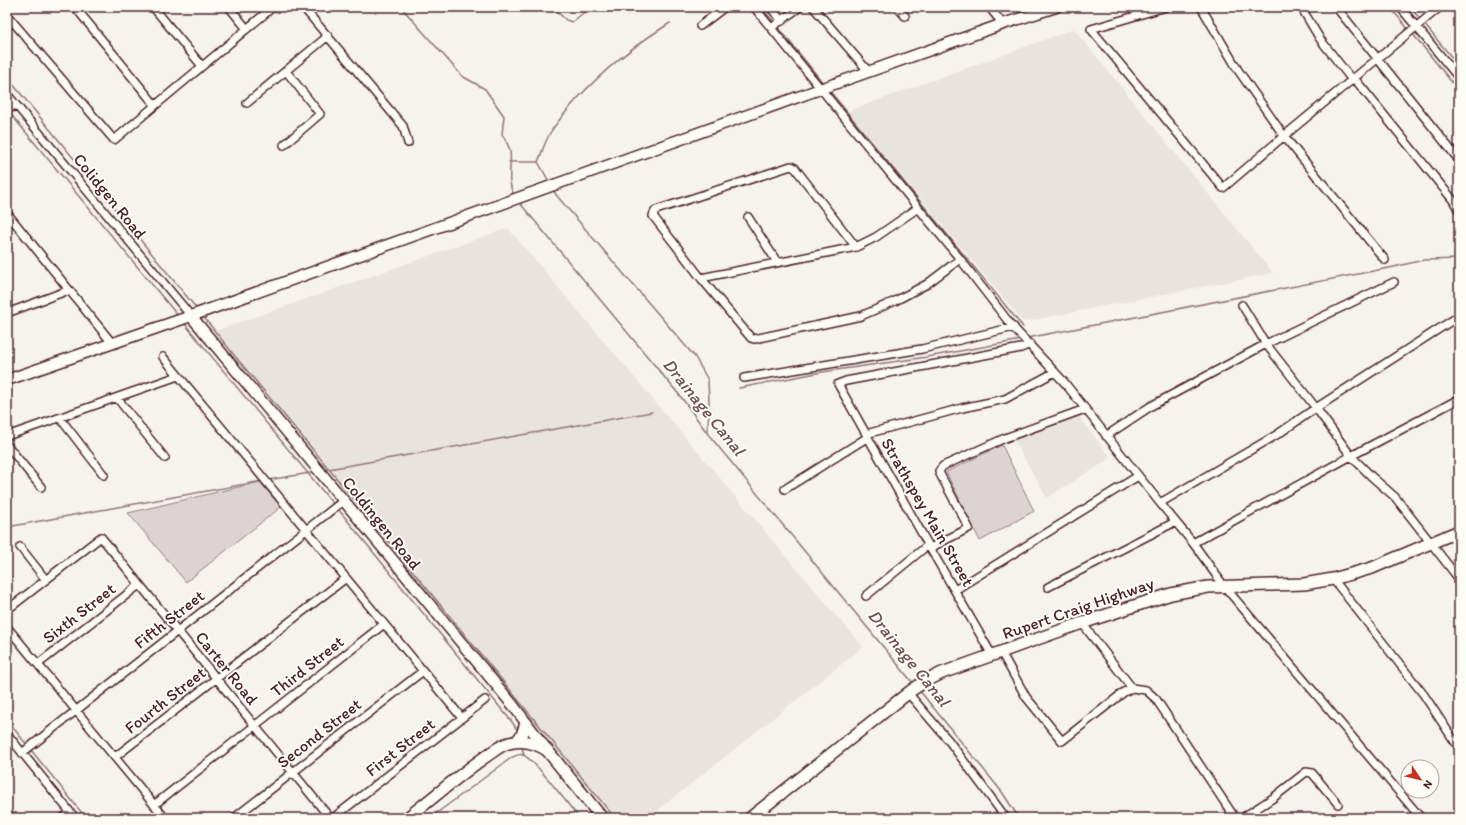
<svg xmlns="http://www.w3.org/2000/svg" width="1466" height="825" font-family="Itim,sans-serif">
<style>
.built{fill:#e9e3e0}
.green{fill:#dcd4d2;stroke:#937a7e}
.lines{fill:none;stroke-linecap:round;stroke-linejoin:round}
.stream{stroke:#8e7378;stroke-width:1.5}
.street-casing{stroke:#4a1f2b;stroke-width:10}
.secondary-casing{stroke:#4a1f2b;stroke-width:13}
.primary-casing{stroke:#4a1f2b;stroke-width:14}
.street{stroke:#fdfcf7;stroke-width:7}
.secondary{stroke:#fdfcf7;stroke-width:10}
.primary{stroke:#fdfcf7;stroke-width:11}
.labels{text-anchor:middle;stroke-width:4;stroke-linejoin:round;paint-order:stroke}
.street-label{font-size:17px;fill:#4a1f2b;stroke:#fdfcf7}
.water-label{font-size:18px;font-style:italic;fill:#725058;stroke:#fdfcf7}
</style>
<rect width="100%" height="100%" fill="#f6f3ef"/>
<filter id="ink" filterUnits="userSpaceOnUse"><feTurbulence type="fractalNoise" baseFrequency=".025" numOctaves="2"/><feDisplacementMap in="SourceGraphic" scale="8" xChannelSelector="R" yChannelSelector="G"/><feConvolveMatrix kernelMatrix="1 2 1 2 8 2 1 2 1" color-interpolation-filters="sRGB"/></filter>
<g filter="url(#ink)">
<path class="built" d="M1074,29L1273,273L1023,322L848,111Z
M508,228L863,647L648,818H610L212,332Z
M1077,414L1111,458L1047,498L1013,439Z"/>
<path class="green" d="M1002,445L1034,511L980,541L946,472Z
M260,482L281,507L186,582L128,513Z"/>
<g class="lines">
<path class="stream" d="M401,7L462,76L485,89L504,116L502,134C505,140 509,145 510,151C512,167 506,181 514,195
M552,7L566,20L572,22L591,7
M761,7L774,22
M1390,7L1409,30
M1410,7L1420,19
M1424,24L1459,66
M777,26L824,84
M1412,33L1459,91
M7,77L197,309
M829,90L1023,327
M9,112L179,317
M509,162H538C542,152 545,142 550,133C557,121 567,111 576,100C606,68 633,46 670,23
M538,162L550,183
M553,190L557,196L695,357L708,380L709,402L708,432
M519,202L681,397L708,434L913,683
M202,315L234,355L329,469L615,818
M184,323L334,505
M1027,338L1394,267L1423,260L1459,259
M739,388L822,372L927,357L1021,340
M323,470L652,412
M268,480L316,472
M338,509L512,722L518,731
M7,527L262,481
M919,690L1002,792L1019,818
M7,720L27,745
M522,747L524,755
M31,750L86,818
M430,818L511,758C515,756 519,753 523,755C534,758 570,807 579,818"/>
<defs>
<path id="street" d="M75,7L155,105
M153,7L202,66
M229,7L247,29
M303,7L403,126L408,143
M754,7L960,259L1011,325L1064,382L1160,503L1193,543L1224,586L1421,818
M770,7L782,21
M813,7L869,72
M897,7L905,16
M989,7L1003,24
M1166,7L1091,29L1223,188L1284,136L1440,7
M1201,7L1238,70L1284,136L1385,260
M1301,7L1320,39L1352,80
M1336,7L1459,160
M1400,7L1459,78
M7,15L114,140L273,7
M700,26L725,7
M771,28L800,7
M1354,78L1453,200L1458,209
M7,94L191,316
M247,103L328,36
M7,111L15,104
M284,145L320,114L286,71
M7,213L112,343
M748,217L777,262
M856,247L795,168L791,166L656,210L654,213L653,216L701,278L751,338L754,339L861,316L895,301L927,284L960,259
M701,278L856,247L876,237L918,208
M1242,305L1266,344L1316,408L1351,456L1372,477L1395,497L1459,579
M7,313L69,290
M163,357L462,718
M744,378L922,349L1014,327
M117,398L165,458
M60,418L104,475
M866,434L962,408L1005,399L1055,372
M7,436L178,376
M1106,436L1151,406L1266,344L1394,282
M7,445L41,487
M785,489L868,437
M1160,503L1278,434L1316,408L1459,316
M1193,543L1351,456L1459,399
M20,547L46,580
M930,548L969,528L940,474L939,471L943,466L1005,438L1085,409
M1333,579L1424,695L1459,748
M1048,587L1175,522
M955,590L1138,476
M866,596L928,545
M7,610L101,537L330,818
M1082,623L1132,688L1146,690L1156,699L1235,818
M7,627L165,818
M1001,652L1026,697L1062,741L1124,692L1132,688
M992,655L930,548L838,384L846,381L1021,348L1030,344
M38,664L139,585
M908,693L949,741L1006,818
M7,734L75,818
M22,753L343,501
M115,757L346,578
M154,805L384,624
M760,811L765,818
M63,818L70,812
M234,818L423,671
M333,818L485,700
M1242,818L1273,798L1306,772L1312,773L1338,804"/>
<path id="secondary" d="M191,316L512,704L547,750
M7,380L191,316L820,89L1003,24L1056,7"/>
<path id="primary" d="M517,741L522,735L526,723
M407,818C433,798 458,776 485,757C493,752 500,745 509,743C523,739 536,743 547,750L602,818
M750,818L912,690L924,682L942,673L1082,623L1171,594L1208,587L1304,584L1333,579L1372,568L1459,531"/>
</defs>
<use href="#street" class="street-casing"/>
<use href="#secondary" class="secondary-casing"/>
<use href="#primary" class="primary-casing"/>
<use href="#street" class="street"/>
<use href="#secondary" class="secondary"/>
<use href="#primary" class="primary"/>
</g>
</g>
<g class="labels">
<g class="street-label">
<text transform="translate(110 196) rotate(51)" y="6">Colidgen Road</text>
<text transform="translate(928 512) rotate(60)" y="6">Strathspey Main Street</text>
<text transform="translate(382 523) rotate(51)" y="6">Coldingen Road</text>
<text transform="translate(1078 608) rotate(-19)" y="6">Rupert Craig Highway</text>
<text transform="translate(79 613) rotate(-38)" y="6">Sixth Street</text>
<text transform="translate(169 619) rotate(-38)" y="6">Fifth Street</text>
<text transform="translate(307 666) rotate(-38)" y="6">Third Street</text>
<text transform="translate(227 668) rotate(51)" y="6">Carter Road</text>
<text transform="translate(165 700) rotate(-38)" y="6">Fourth Street</text>
<text transform="translate(319 733) rotate(-38)" y="6">Second Street</text>
<text transform="translate(400 747) rotate(-38)" y="6">First Street</text>
</g>
<g class="water-label">
<text transform="translate(704 407) rotate(51)" y="6">Drainage Canal</text>
<text transform="translate(909 658) rotate(51)" y="6">Drainage Canal</text>
</g>
</g>
<rect width="1466" height="825" fill="none" stroke="#fdfcf7" stroke-width="24"/>
<rect x="12" y="12" width="1442" height="801" fill="none" stroke="#4a1f2b" stroke-width="1.5" filter="url(#ink)"/>
<g transform="translate(1420 779) rotate(125)"><circle r="19" fill="#fdfcf7" stroke="#b5a4a5"/>
<path d="M0-3L7 15L0 10L-7 15Z" fill="#c8321e"/>
<text y="-6" font-size="11" font-weight="bold" text-anchor="middle" fill="#4a1f2b">N</text>
</g>
</svg>
